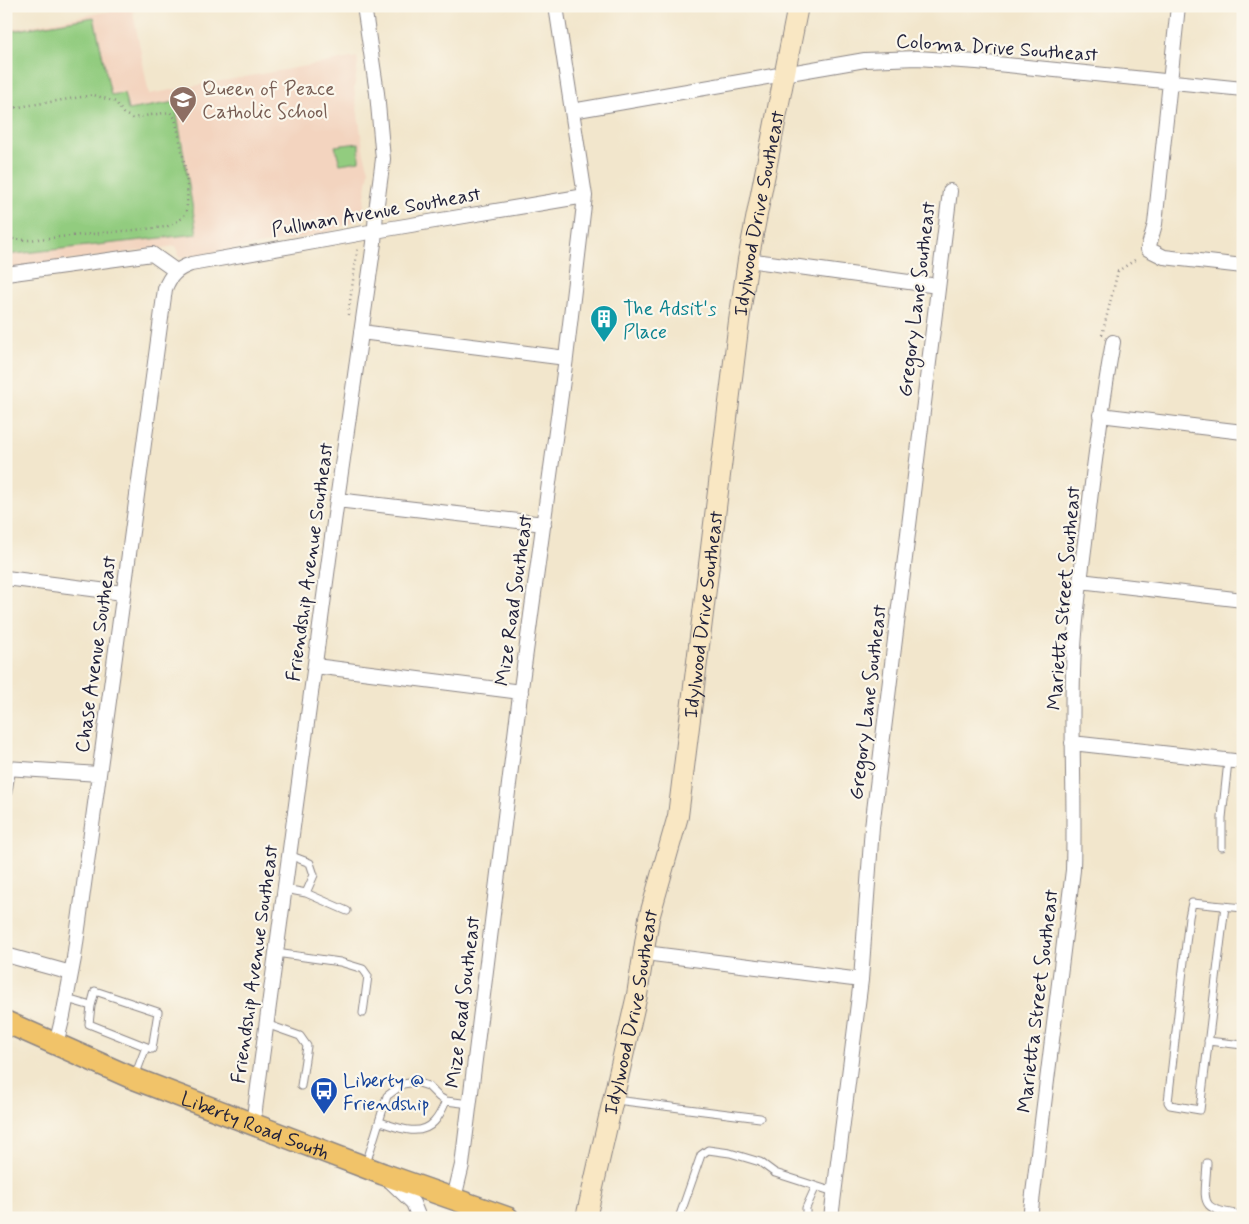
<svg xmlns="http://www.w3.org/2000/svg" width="1249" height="1224" font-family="Mynerve,sans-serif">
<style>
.built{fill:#f3d4bf}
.green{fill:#92cc7f;stroke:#5a775d}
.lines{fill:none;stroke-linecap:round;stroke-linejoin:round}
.lane-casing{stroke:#8a8484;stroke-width:9}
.street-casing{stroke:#8a8484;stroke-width:16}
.secondary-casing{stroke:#8a8484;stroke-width:22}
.primary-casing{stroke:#8a8484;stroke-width:24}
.path{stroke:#8a8484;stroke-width:2.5;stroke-dasharray:1 4;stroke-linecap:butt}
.lane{stroke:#fff;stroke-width:7}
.street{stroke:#fff;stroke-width:14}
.secondary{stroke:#f9e7c3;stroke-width:20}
.primary{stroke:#f1c369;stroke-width:21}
.labels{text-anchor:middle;stroke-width:4.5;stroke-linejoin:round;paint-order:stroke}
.street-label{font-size:20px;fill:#22223b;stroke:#fbf7ec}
.education-label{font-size:20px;fill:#785e54;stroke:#fbf7ec;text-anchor:start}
.culture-label{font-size:20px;fill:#0d838f;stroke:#fbf7ec;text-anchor:start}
.transit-label{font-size:20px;fill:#164399;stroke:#fbf7ec;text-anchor:start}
</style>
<rect width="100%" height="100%" fill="#fbf7ec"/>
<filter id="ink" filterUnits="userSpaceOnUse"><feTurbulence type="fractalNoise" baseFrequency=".02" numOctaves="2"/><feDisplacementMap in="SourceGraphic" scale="10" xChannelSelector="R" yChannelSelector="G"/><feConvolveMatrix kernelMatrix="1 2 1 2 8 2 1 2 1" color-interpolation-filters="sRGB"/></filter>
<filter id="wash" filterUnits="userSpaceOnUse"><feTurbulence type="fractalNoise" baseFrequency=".0096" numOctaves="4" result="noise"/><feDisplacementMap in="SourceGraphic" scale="20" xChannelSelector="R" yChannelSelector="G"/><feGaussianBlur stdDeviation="1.12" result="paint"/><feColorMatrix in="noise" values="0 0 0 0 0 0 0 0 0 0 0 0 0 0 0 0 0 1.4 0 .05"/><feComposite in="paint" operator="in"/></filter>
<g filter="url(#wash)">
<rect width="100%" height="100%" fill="#f2e6cc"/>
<path class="built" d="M132,7L149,94L357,57L358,63L354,88L364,154L369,170L363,210L356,217L355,221L320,235L179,258L176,246L6,269V30Z"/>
<path class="green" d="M94,17L111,95L124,93L128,110L175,102L197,234L6,255V32Z
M359,143V161L340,164L335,146Z"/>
</g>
<g filter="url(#ink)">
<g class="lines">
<defs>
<path id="lane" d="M6,803L12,768
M1222,847V818L1228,761
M289,855L310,863L314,875L306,893
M285,889L306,893L347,911
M1225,906L1200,1110L1170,1105L1168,1102L1189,917L1192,903L1243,908
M276,953L340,962L363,969L368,976L363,1013
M67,999L91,1006L95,991L158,1012L152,1049L89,1024L91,1006
M266,1024L300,1036L307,1046L301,1086
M1208,1041L1243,1045
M135,1076L146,1047
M616,1100L760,1118
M380,1122C396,1127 420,1138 434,1122C439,1117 443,1108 446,1101
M1207,1163C1205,1204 1197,1209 1243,1215
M366,1164L387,1096L403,1084L416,1082L428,1086L439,1097L446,1101L470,1104
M679,1218L701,1155L708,1150L730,1153L760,1162L775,1173L834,1192
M806,1218V1208L816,1186"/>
<path id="street" d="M1178,6L1155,224L1148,249L1164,257L1243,266
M572,111L865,60L917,58L977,62L1243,89
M748,260L938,286
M6,274L152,254L176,271
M361,332L566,358
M1100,415L1243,432
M337,500L544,524
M6,578L123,593
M1080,581L1243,600
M315,666L521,692
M1072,743L1234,761
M6,768L99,774
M645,953L861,980
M6,955L71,973
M56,1044L63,1016L74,958L165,289C170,275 177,269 191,264L375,231L585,196
M253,1124L337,500L374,243L376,211L383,159L377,93L364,6
M389,1180L413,1203L419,1218
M454,1198L462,1165L519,703L566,358L585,196L556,6
M831,1218L861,980L872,827L950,191
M1030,1218L1073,870C1075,804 1071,738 1073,673C1074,624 1081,574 1087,526C1094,464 1102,403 1113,342"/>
<g id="secondary">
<path id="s1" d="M586,1218L637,995L649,918L678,816L739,321L748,260L798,6"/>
</g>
<g id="primary">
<path id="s2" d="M6,1022L130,1077L383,1174L508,1218"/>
</g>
</defs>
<use href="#lane" class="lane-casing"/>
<use href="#street" class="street-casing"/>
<use href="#secondary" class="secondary-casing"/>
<use href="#primary" class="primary-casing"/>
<path class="path" d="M6,109L94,95L116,102L123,113L132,118L170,112L175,118C179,137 195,203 183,217C178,222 172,224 166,227L28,240L14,239L6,235
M348,315L358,246
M1102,335L1118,271L1138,258"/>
<use href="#lane" class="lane"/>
<use href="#street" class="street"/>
<use href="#secondary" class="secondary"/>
<use href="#primary" class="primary"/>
</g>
</g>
<defs>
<symbol id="school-pin" viewBox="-11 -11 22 30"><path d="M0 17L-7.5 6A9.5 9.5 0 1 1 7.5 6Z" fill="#8d6e63" stroke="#fbf7ec"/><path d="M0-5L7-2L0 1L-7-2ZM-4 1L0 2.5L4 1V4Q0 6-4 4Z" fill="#fff"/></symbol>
<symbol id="building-pin" viewBox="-11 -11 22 30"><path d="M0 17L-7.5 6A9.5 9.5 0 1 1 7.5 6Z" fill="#0f9aa8" stroke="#fbf7ec"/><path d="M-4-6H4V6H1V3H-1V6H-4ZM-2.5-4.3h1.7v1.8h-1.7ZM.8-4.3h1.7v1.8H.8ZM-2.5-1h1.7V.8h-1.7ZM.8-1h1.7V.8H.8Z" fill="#fff"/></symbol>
<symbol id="bus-pin" viewBox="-11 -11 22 30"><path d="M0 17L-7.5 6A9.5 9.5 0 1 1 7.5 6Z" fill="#1a4fb4" stroke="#fbf7ec"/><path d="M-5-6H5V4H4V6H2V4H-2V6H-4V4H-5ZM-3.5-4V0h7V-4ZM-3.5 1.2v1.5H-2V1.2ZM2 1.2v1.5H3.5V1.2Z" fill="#fff"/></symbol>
</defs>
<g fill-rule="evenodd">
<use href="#school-pin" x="167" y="84" width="32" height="43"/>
<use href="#building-pin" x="588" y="303" width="32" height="43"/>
<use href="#bus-pin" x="308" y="1075" width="32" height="43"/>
</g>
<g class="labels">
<g class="street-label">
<text transform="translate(997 47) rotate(4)" y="7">Coloma Drive Southeast</text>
<text transform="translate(376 211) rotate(-10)" y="7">Pullman Avenue Southeast</text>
<text dy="7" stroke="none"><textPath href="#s1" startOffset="1021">Idylwood Drive Southeast</textPath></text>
<text transform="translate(916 299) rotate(-83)" y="7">Gregory Lane Southeast</text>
<text transform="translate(309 562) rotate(-82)" y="7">Friendship Avenue Southeast</text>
<text transform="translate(1063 598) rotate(-85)" y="7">Marietta Street Southeast</text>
<text transform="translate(513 600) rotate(-82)" y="7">Mize Road Southeast</text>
<text dy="7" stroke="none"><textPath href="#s1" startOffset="616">Idylwood Drive Southeast</textPath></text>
<text transform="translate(95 654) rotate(-82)" y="7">Chase Avenue Southeast</text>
<text transform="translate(867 702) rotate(-83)" y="7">Gregory Lane Southeast</text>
<text transform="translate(254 964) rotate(-82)" y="7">Friendship Avenue Southeast</text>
<text transform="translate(1037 1001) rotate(-83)" y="7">Marietta Street Southeast</text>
<text transform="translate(462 1002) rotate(-83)" y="7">Mize Road Southeast</text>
<text dy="7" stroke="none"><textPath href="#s1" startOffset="211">Idylwood Drive Southeast</textPath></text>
<text dy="7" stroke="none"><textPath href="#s2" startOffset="270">Liberty Road South</textPath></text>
</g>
<g class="education-label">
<text x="202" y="95">Queen of Peace<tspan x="202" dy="23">Catholic School</tspan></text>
</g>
<g class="culture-label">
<text x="623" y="315">The Adsit's<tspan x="623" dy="23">Place</tspan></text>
</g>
<g class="transit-label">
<text x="343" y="1087">Liberty @<tspan x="343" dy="23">Friendship</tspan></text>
</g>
</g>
<rect width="1249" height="1224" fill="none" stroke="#fbf7ec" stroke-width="25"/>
</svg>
